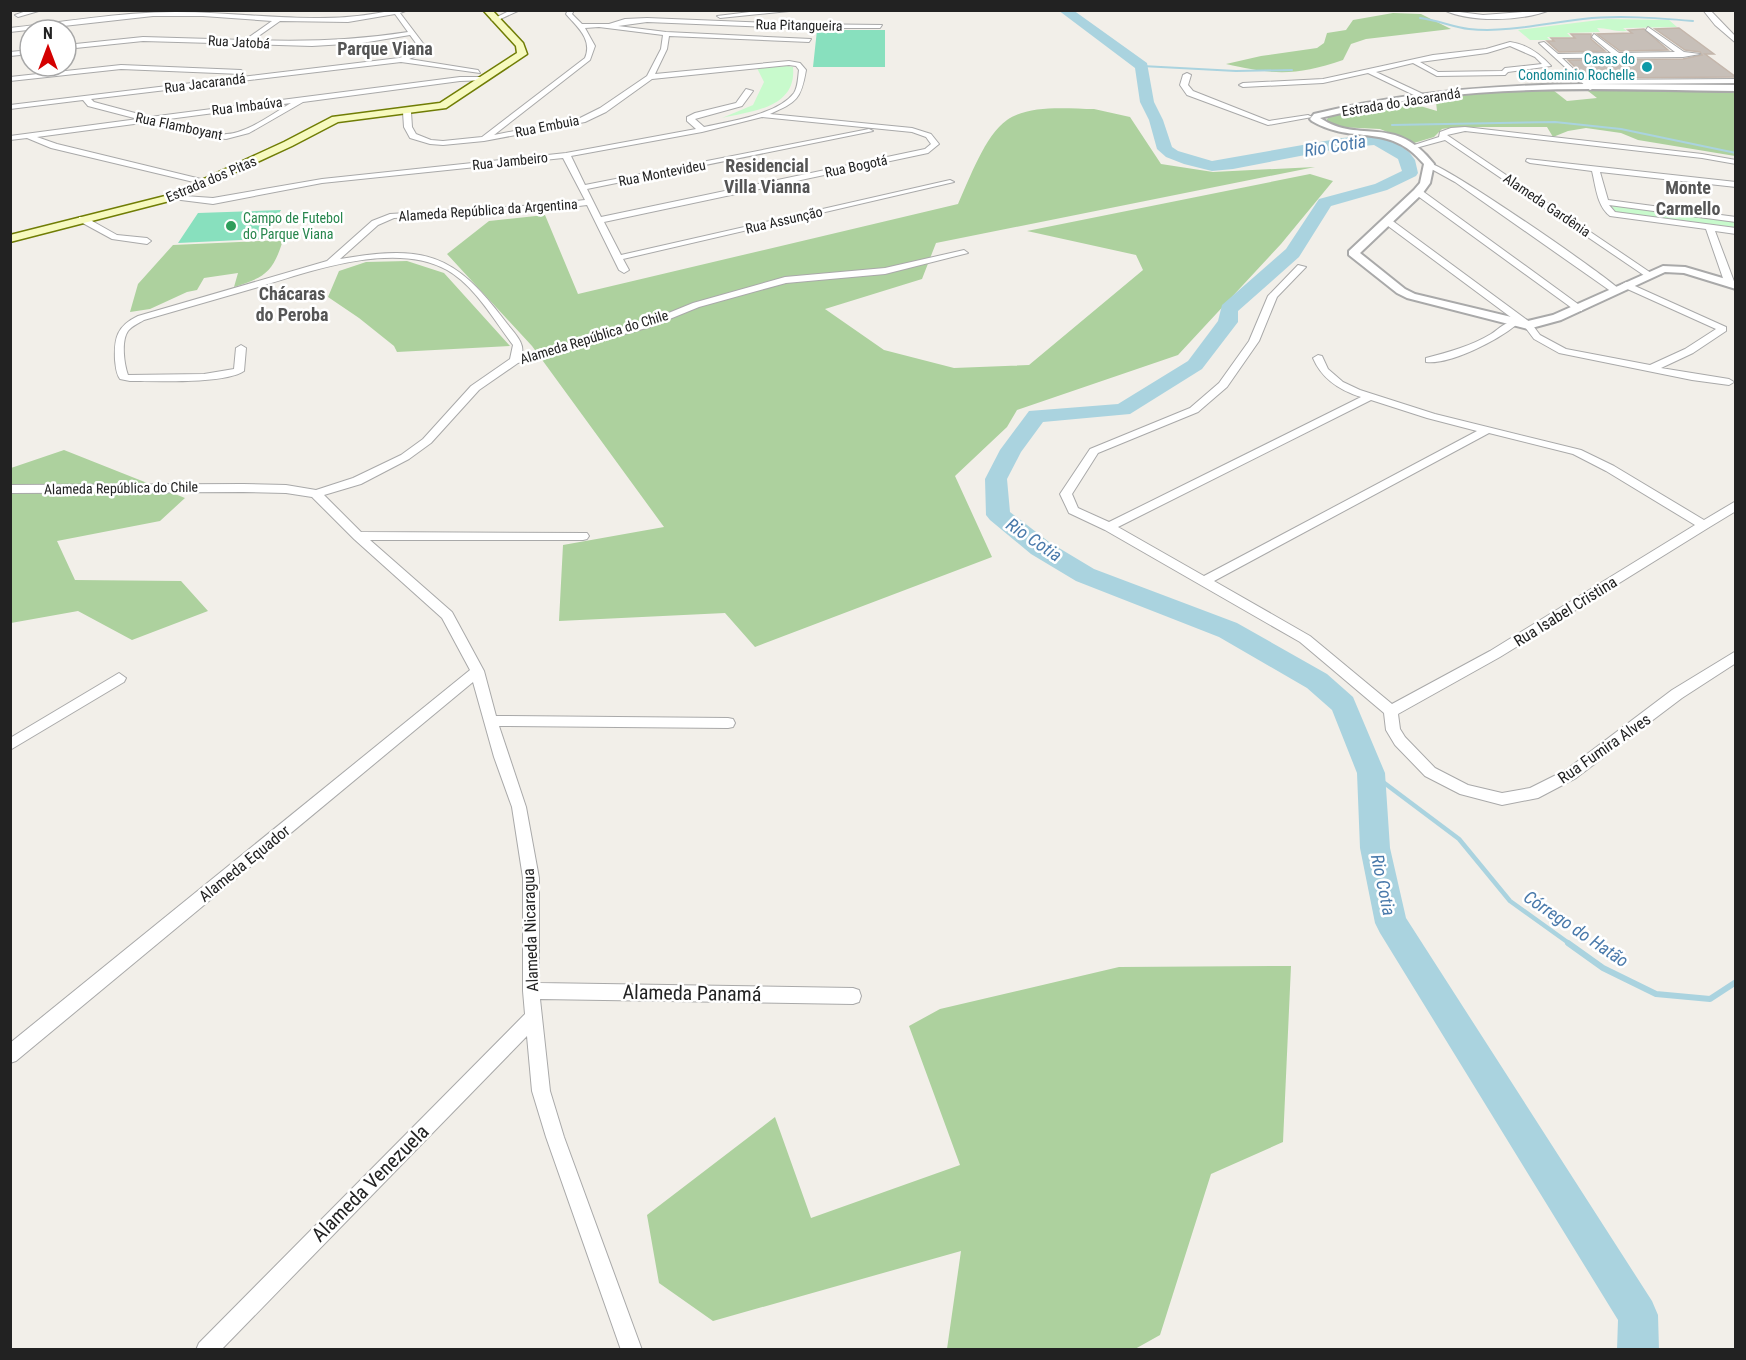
<svg xmlns="http://www.w3.org/2000/svg" width="1746" height="1360" font-family="'Roboto Condensed',sans-serif">
<style>
.forest{fill:#add19e}
.park{fill:#c8facc}
.pitch{fill:#88e0be}
.lines{fill:none;stroke-linecap:round;stroke-linejoin:round}
.stream-far2{stroke:#aad3df;stroke-width:2}
.stream-far1{stroke:#aad3df;stroke-width:4.5}
.stream{stroke:#aad3df;stroke-width:6}
.river{fill:#aad3df;fill-rule:evenodd}
.building{fill:#c7bfb8;stroke:#c4b6ab;stroke-width:1.5}
.minor-casing{stroke:#a9a9a9;stroke-width:2}
.tertiary-casing{stroke:#a9a9a9;stroke-width:4}
.secondary-casing{stroke:#707d05;stroke-width:3}
.minor{fill:#fff;fill-rule:evenodd}
.tertiary{fill:#fff;fill-rule:evenodd}
.secondary{fill:#f7fabf;fill-rule:evenodd}
.culture-dot{fill:#0f9aa8;stroke:#fff;stroke-width:2}
.leisure-dot{fill:#2e9e5b;stroke:#fff;stroke-width:2}
.labels{text-anchor:middle;stroke-width:5;stroke-linejoin:round;paint-order:stroke}
.far-street-label{font-size:14px;fill:#222;stroke:#fff}
.far-culture-label{font-size:14px;fill:#0d838f;stroke:#fff;text-anchor:end}
.far-leisure-label{font-size:14px;fill:#27864d;stroke:#fff;text-anchor:start}
.street-label{font-size:16px;fill:#222;stroke:#fff}
.far-district-label{font-size:18px;font-weight:bold;fill:#555;stroke:#fff}
.water-label{font-size:18px;font-style:italic;fill:#4a7aab;stroke:#fff}
.near-street-label{font-size:20px;fill:#222;stroke:#fff}
</style>
<rect width="100%" height="100%" fill="#f2efe9"/>
<path class="forest" d="M1393,13L1421,14L1451,29L1366,39L1351,44L1343,60C1296,76 1274,75 1226,64L1261,56L1317,48L1324,43L1327,33L1346,30L1353,20Z
M1553,90L1567,101L1597,98L1588,91H1735V156L1638,140L1621,133L1586,128L1568,131L1553,137L1547,127H1455L1442,129L1434,137L1414,143L1380,129L1338,127L1327,122V119L1330,116L1386,104L1410,103L1437,111L1436,102L1470,93Z
M1094,109L1130,117L1161,164L1213,172L1315,167L936,243L922,279L825,309L884,350L954,368L1029,365L1143,270L1136,255L1027,231L1310,174L1333,181L1281,244L1178,355L1017,410L1007,427L955,476L992,557L755,647L725,613L559,621L563,545L664,527L532,346L447,254L489,221L545,215L578,294L958,204C969,180 985,135 1007,120C1030,104 1068,109 1094,109Z
M283,240C273,272 266,277 234,287L238,273L204,278L197,290L187,292L150,309L130,312L138,284L173,245Z
M407,261L444,273L510,346L397,352L394,346L359,318L328,297L339,271L366,262Z
M64,450L185,498L160,521L57,541L75,580L181,581L208,611L132,640L78,611L11,623V468Z
M1291,966L1283,1142L1211,1174L1160,1335L1135,1349H947L961,1251L713,1321L659,1283L647,1215L775,1117L811,1218L960,1165L909,1026L940,1009L1119,967Z"/>
<path class="park" d="M1607,19L1669,20L1677,27L1623,28L1627,31C1615,32 1608,28 1597,28L1600,32L1567,33L1571,37H1547L1550,40H1530L1518,30Z
M787,66L793,67C797,108 752,111 722,118L753,105L764,82L757,68Z
M1608,204L1735,222V227L1613,212Z"/>
<path class="pitch" d="M817,30H885V67H813Z
M281,210L264,239L178,243L198,213Z"/>
<g class="lines">
<path class="stream-far2" d="M1420,18C1437,20 1453,27 1469,29C1507,33 1546,23 1583,19C1619,15 1657,18 1693,21
M1142,66L1236,71L1292,70
M1392,125L1555,122L1621,129L1736,153"/>
<path class="stream-far1" d="M1371,773L1459,839L1510,901L1570,944"/>
<path class="stream" d="M1568,943L1603,968L1656,994L1710,999L1736,982"/>
<path class="river" d="M1058,10H1073L1147,63L1154,102L1163,120L1172,147L1178,151L1212,161L1342,138L1376,135L1399,145L1409,152L1415,160L1418,173L1416,176L1387,190L1331,206L1299,257L1238,311V322L1202,369L1130,414L1043,422L1021,452L1007,479L1010,512L1049,542L1094,569L1237,623L1327,674L1353,697L1385,773L1390,848L1406,918L1652,1301L1658,1315L1659,1350H1617L1618,1320L1380,933L1375,923L1360,848L1357,773L1332,710L1307,688L1219,637L1076,581L1031,554L990,520L986,515L985,479L1000,450L1029,411L1118,404L1188,361L1218,321L1222,305L1286,249L1319,199L1375,184L1402,171L1398,159L1374,145L1342,148L1233,169L1212,171L1184,164L1166,157L1157,149L1149,120L1140,102L1135,68Z"/>
</g>
<path class="building" d="M1679,28L1714,54H1705L1736,77L1586,78L1568,60L1683,59L1702,55L1700,52L1685,50L1655,29Z
M1644,29L1668,50L1620,51L1597,34L1632,33L1628,30Z
M1571,34H1591V39L1605,51L1559,52L1547,41H1554L1551,38H1575Z"/>
<g class="lines">
<defs>
<path id="minor" d="M29,10H42L18,17L15,15Z
M394,10H408L400,13L425,46L416,56L409,59L478,70L480,73L401,62L91,99L94,102L150,117L460,77H485L487,78V80L460,81L303,102L249,133L226,139L208,137L149,122L37,137L57,144L205,180L206,182L202,184L51,148L27,138L10,140V136L138,119L88,106L83,100L10,109V105L399,58L412,54L418,46L410,35L362,43L312,46L143,41L66,49V45L143,37L245,40L272,21L203,16H153L10,32V28C65,22 120,12 175,12C249,12 321,27 394,10ZM395,14L408,32C356,40 306,42 253,40L280,21L348,22ZM291,103C272,114 249,132 227,134C206,137 181,126 161,120Z
M511,10H520L496,21L491,20Z
M568,10H574L572,14L582,24H609L625,19L647,18L796,24L882,25L880,28H796L647,22L618,26L666,32L811,39L809,42L669,36L667,49L655,74L789,61L800,63L806,70C801,99 797,102 770,114L912,128L931,134L939,144L928,153L604,222L621,255L950,180L954,182L623,259L629,270L624,273L619,270L587,205L539,211L394,218L378,225L340,259C424,245 453,252 505,321C512,331 527,343 521,356L644,323L693,303L785,277L885,268L964,250L968,253L885,274L786,283L699,307L650,327L518,363L479,390L431,443L409,459L361,484L324,495L361,532L587,533L589,536L587,539L583,540H370L452,612L484,671L496,716L728,718L733,719L735,723L733,727L728,728L499,726L526,807L539,878V983L853,988L859,990L861,996L859,1002L853,1004L540,999L550,1091L564,1137L642,1350H621L546,1137L532,1091L527,1036L221,1350H196L199,1343L525,1014L523,991V878L512,807L494,757L473,682L16,1061L10,1063V1043L470,670L442,618L354,539L312,497L286,493L243,492L10,493V485L243,484L286,485L316,490L353,478L401,455L423,439L471,386L510,359L513,345C494,320 475,286 447,270C394,240 308,272 255,288C218,299 181,309 144,320C139,323 132,326 128,331C121,341 124,364 128,375L204,374L234,369L236,348L241,345L246,348L244,371C226,384 155,381 130,381L120,379C116,373 116,368 115,360C114,338 117,326 138,316L327,261L372,221L390,214L539,205L585,200L563,158L322,183L213,204L173,199H170V195L213,198L322,179L566,153L696,129L687,121V117L695,113L736,103L746,89L753,91L742,106L695,119L704,127C730,121 777,115 794,93C798,87 798,77 799,70L796,66L789,65L652,79L606,112L585,122L484,141L443,145L430,144L410,138L404,127L403,112L407,110L411,112L412,127L416,134L431,140L443,141L482,137L585,58C593,39 577,27 566,14ZM599,27L663,35L661,49L647,76L600,108L580,118L494,135L590,60L595,46L585,28ZM762,117L912,132L926,137L931,144L925,149L601,217L587,189L873,131L869,129L585,185L571,156L702,132Z
M766,10H799L720,18L717,16Z
M1444,10L1483,15L1550,10C1523,21 1470,23 1444,10Z
M1703,10H1710L1736,37V43L1715,25Z
M1648,27L1684,52L1700,54L1683,57L1562,58L1585,80L1736,79V83L1590,84L1594,88L1590,90L1539,43L1544,42L1558,54L1611,53L1592,37L1594,34L1619,53L1675,52L1646,30Z
M1510,42C1526,44 1540,54 1551,66L1508,72L1505,75L1437,76L1413,63L1376,72L1423,94L1424,96L1420,98L1368,73L1323,83L1243,87L1239,85L1243,83L1323,79L1433,55L1486,49ZM1510,46L1535,57L1542,64L1505,68L1502,71L1438,72L1420,62L1487,53Z
M30,50V54L10,56V52Z
M121,65L241,70L244,72L241,74L121,69L10,81V77Z
M1187,73L1191,75L1188,85L1193,91L1269,121L1308,115L1312,117L1268,125L1187,95L1180,85L1183,75Z
M1465,127L1702,154L1736,160V164L1702,158L1465,131L1447,135L1651,273V277L1648,278L1445,140L1412,149L1408,147L1439,137L1440,132L1451,128Z
M1527,159L1736,182V187L1600,172L1608,200L1736,217V222L1609,205L1615,212L1736,228V234L1715,231L1735,284L1730,287L1725,284L1706,229L1610,216C1597,206 1596,187 1592,171L1530,163L1526,161Z
M1426,162C1440,161 1604,274 1620,290L1612,292L1455,182L1426,166Z
M1415,190H1421L1582,307V311H1576L1415,194Z
M79,217H85L117,235L147,238L151,241L147,244L112,239L79,221Z
M1384,219H1390L1531,323L1540,335L1566,349L1650,365L1685,349L1716,329L1623,287L1621,285L1626,282L1726,327V331L1693,353L1661,368L1729,379L1734,382L1729,385L1692,380L1559,353L1534,339L1525,327L1516,321V325C1498,340 1450,365 1426,362V358C1449,352 1471,346 1491,334C1499,329 1507,320 1516,321L1384,223Z
M1298,265L1306,267L1277,297L1259,341L1227,387L1198,412L1098,453L1072,494L1078,508L1109,522L1361,397C1339,390 1322,379 1313,358L1318,355L1322,356L1328,369L1343,382L1360,390L1435,414L1581,450L1614,466L1704,520L1736,501V511L1708,528L1500,657L1398,714L1400,729L1405,737L1435,768L1468,785L1502,793L1530,788L1566,770L1672,690L1736,651V663L1682,698L1576,778L1538,798L1502,805L1460,794L1425,776L1395,745L1386,730L1384,713L1300,642L1105,530L1069,513L1060,494L1090,449L1190,408L1219,383L1249,341L1268,296ZM1371,400L1427,418L1477,431L1204,576L1118,527ZM1489,433L1573,454L1606,471L1695,525L1490,651L1392,704L1310,636L1214,581Z
M119,673L126,678L124,682L10,750V738Z"/>
<path id="tertiary" d="M1585,84L1736,85V91C1635,90 1533,85 1433,97C1395,101 1357,109 1320,118C1361,145 1395,113 1434,164L1430,183L1422,194L1360,253L1405,289L1415,294L1528,321L1553,315L1663,266L1685,267L1736,282V289L1684,273L1665,272L1561,320L1528,329L1407,298L1397,293L1349,255V251L1414,190L1420,183L1424,164C1388,121 1355,146 1312,121L1310,119L1314,114C1403,92 1493,85 1585,84Z"/>
<path id="secondary" d="M483,10H492L523,43L527,54L446,108L338,122L292,146L177,199L10,242V235L169,195L284,142L332,117L440,103L517,53L516,46Z"/>
</defs>
<use href="#minor" class="minor-casing"/>
<use href="#tertiary" class="tertiary-casing"/>
<use href="#secondary" class="secondary-casing"/>
<use href="#minor" class="minor"/>
<use href="#tertiary" class="tertiary"/>
<use href="#secondary" class="secondary"/>
</g>
<circle class="culture-dot" cx="1647" cy="67" r="6"/>
<circle class="leisure-dot" cx="231" cy="226" r="6"/>
<g class="labels">
<g class="far-street-label">
<text transform="translate(799 25) rotate(1)" y="5">Rua Pitangueira</text>
<text transform="translate(239 42) rotate(3)" y="5">Rua Jatobá</text>
<text transform="translate(205 83) rotate(-7)" y="5">Rua Jacarandá</text>
<text transform="translate(1401 102) rotate(-9)" y="5">Estrada do Jacarandá</text>
<text transform="translate(247 106) rotate(-7)" y="5">Rua Imbaúva</text>
<text transform="translate(179 126) rotate(12)" y="5">Rua Flamboyant</text>
<text transform="translate(547 126) rotate(-11)" y="5">Rua Embuia</text>
<text transform="translate(510 161) rotate(-6)" y="5">Rua Jambeiro</text>
<text transform="translate(856 166) rotate(-12)" y="5">Rua Bogotá</text>
<text transform="translate(662 173) rotate(-11)" y="5">Rua Montevideu</text>
<text transform="translate(211 179) rotate(-23)" y="5">Estrada dos Pitas</text>
<text transform="translate(1547 205) rotate(34)" y="5">Alameda Gardênia</text>
<text transform="translate(488 210) rotate(-4)" y="5">Alameda República da Argentina</text>
<text transform="translate(784 220) rotate(-13)" y="5">Rua Assunção</text>
<text transform="translate(594 337) rotate(-17)" y="5">Alameda República do Chile</text>
<text transform="translate(121 488) rotate(-1)" y="5">Alameda República do Chile</text>
</g>
<g class="far-culture-label">
<text x="1635" y="64">Casas do<tspan x="1635" dy="16">Condominio Rochelle</tspan></text>
</g>
<g class="far-leisure-label">
<text x="243" y="223">Campo de Futebol<tspan x="243" dy="16">do Parque Viana</tspan></text>
</g>
<g class="street-label">
<text transform="translate(1565 611) rotate(-32)" y="6">Rua Isabel Cristina</text>
<text transform="translate(1604 748) rotate(-35)" y="6">Rua Fumira Alves</text>
<text transform="translate(244 863) rotate(-39)" y="6">Alameda Equador</text>
<text transform="translate(530 930) rotate(-92)" y="6">Alameda Nicaragua</text>
</g>
<g class="far-district-label">
<text x="385" y="55">Parque Viana</text>
<text x="767" y="172">Residencial<tspan x="767" dy="21">Villa Vianna</tspan></text>
<text x="1688" y="194">Monte<tspan x="1688" dy="21">Carmello</tspan></text>
<text x="292" y="300">Chácaras<tspan x="292" dy="21">do Peroba</tspan></text>
</g>
<g class="water-label">
<text transform="translate(1335 146) rotate(-9)" y="6">Rio Cotia</text>
<text transform="translate(1034 540) rotate(34)" y="6">Rio Cotia</text>
<text transform="translate(1383 885) rotate(78)" y="6">Rio Cotia</text>
<text transform="translate(1576 929) rotate(34)" y="6">Córrego do Hatão</text>
</g>
<g class="near-street-label">
<text transform="translate(692 993) rotate(1)" y="7">Alameda Panamá</text>
<text transform="translate(370 1183) rotate(-45)" y="7">Alameda Venezuela</text>
</g>
</g>
<rect width="1746" height="1360" fill="none" stroke="#222222" stroke-width="24"/>
<g transform="translate(48 48)"><circle r="28" fill="#ffffff" stroke="#a7a7a7" stroke-width="1.5"/>
<path d="M0-4.5L10 22L0 15L-10 22Z" fill="#d40000"/>
<text y="-9" font-size="16" font-weight="bold" text-anchor="middle" fill="#222222">N</text>
</g>
</svg>
